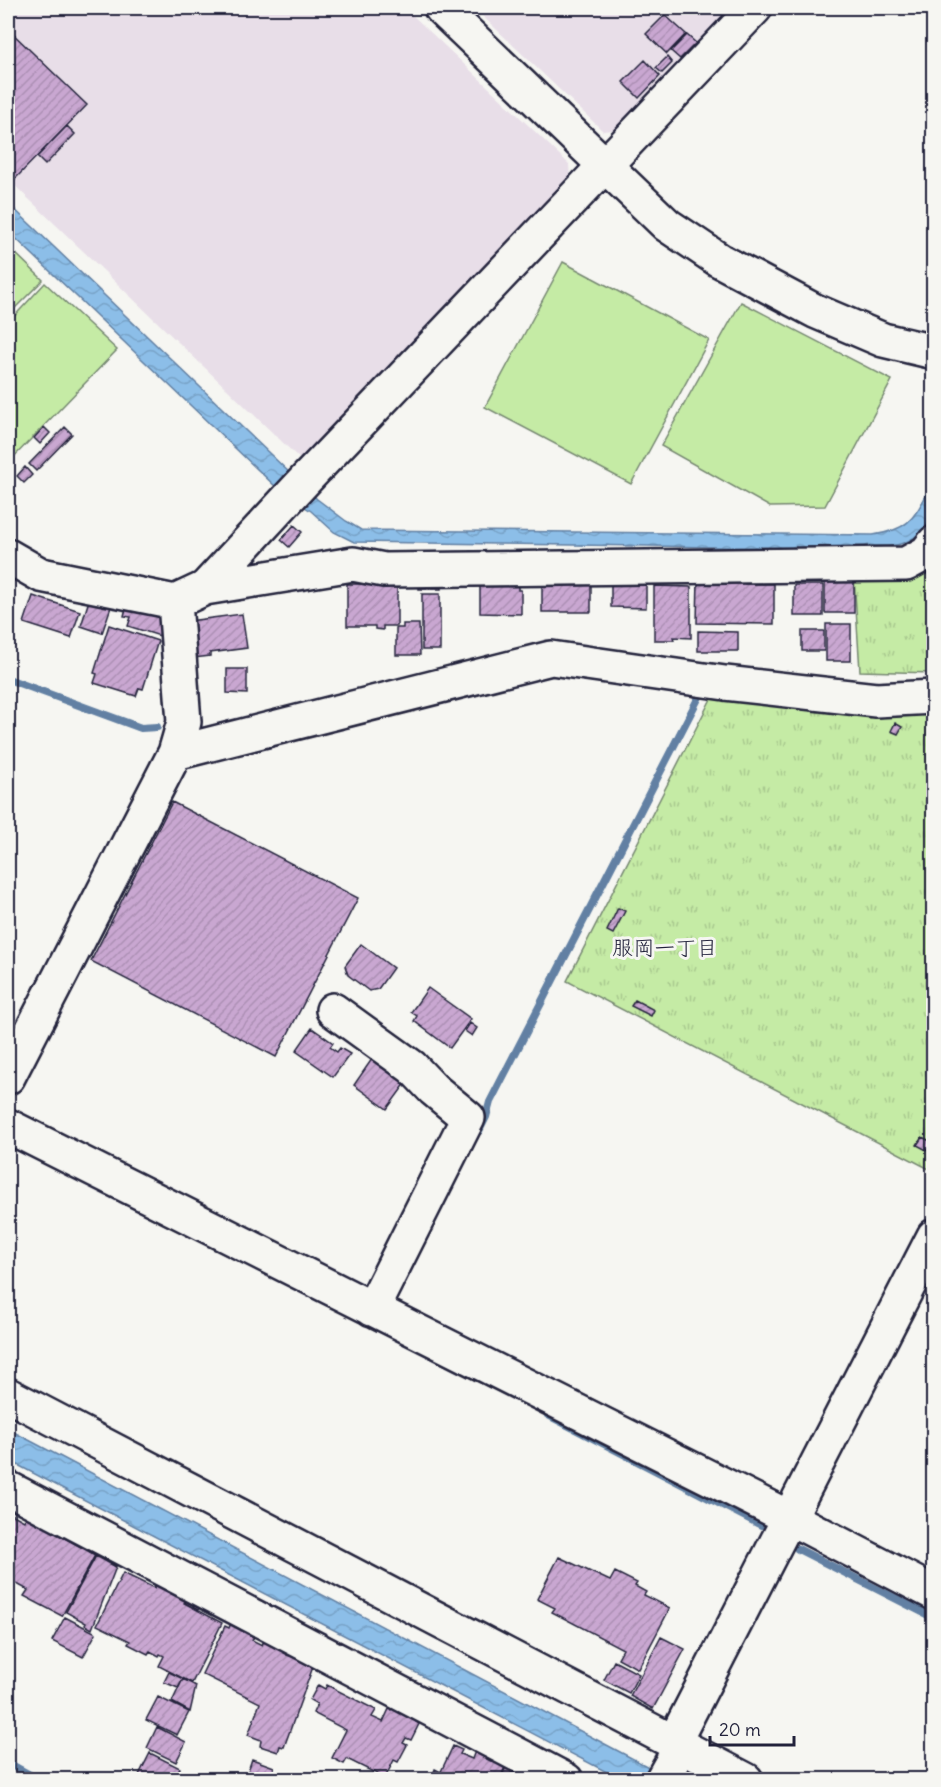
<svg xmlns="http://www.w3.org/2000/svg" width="941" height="1787" font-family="Delius,'Klee One',sans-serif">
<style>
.built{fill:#e8dee8}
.grass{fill:#c5eba5;stroke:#748670;stroke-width:1.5}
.park{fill:url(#park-tufts);stroke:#748670;stroke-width:1.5}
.water{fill:url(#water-waves);stroke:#6280a3;stroke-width:1.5}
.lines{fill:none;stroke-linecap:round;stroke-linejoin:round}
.stream{stroke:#6280a3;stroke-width:8}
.building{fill:url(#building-hatch);stroke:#22223b;stroke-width:1.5}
.street-casing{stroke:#22223b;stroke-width:38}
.secondary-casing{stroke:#22223b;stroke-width:38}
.street{stroke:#f6f6f2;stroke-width:33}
.secondary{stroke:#f6f6f2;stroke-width:33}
.labels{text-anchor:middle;stroke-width:6;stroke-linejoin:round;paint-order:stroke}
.neighbourhood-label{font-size:21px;fill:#22223b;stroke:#f6f6f2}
</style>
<defs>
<pattern id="park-tufts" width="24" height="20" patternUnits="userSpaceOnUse" patternTransform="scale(1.5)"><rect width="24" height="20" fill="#c5eba5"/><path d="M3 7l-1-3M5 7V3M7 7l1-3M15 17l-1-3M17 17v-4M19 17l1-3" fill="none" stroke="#a9c98f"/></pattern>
<pattern id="water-waves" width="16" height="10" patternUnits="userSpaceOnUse" patternTransform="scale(1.5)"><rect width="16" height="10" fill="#8cbee8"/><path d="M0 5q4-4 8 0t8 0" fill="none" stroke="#78a3c8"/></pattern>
<pattern id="building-hatch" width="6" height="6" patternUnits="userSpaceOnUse" patternTransform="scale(1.5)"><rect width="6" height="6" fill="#c9a7d1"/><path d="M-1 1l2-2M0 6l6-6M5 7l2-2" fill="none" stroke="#ac8fb4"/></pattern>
</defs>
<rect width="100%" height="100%" fill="#f6f6f2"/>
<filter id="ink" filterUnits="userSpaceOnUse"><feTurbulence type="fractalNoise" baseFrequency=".0167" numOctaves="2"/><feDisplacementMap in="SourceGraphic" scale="12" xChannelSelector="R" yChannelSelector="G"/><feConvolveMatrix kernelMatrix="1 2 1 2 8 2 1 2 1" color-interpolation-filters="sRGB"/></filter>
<g filter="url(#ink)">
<path class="built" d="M8,8H405L569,164L570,181L301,460L8,179Z
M474,8H736L620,129L603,131Z"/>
<path class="grass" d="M8,246L43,280L8,315Z
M563,262L709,340L631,484L485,407Z
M45,283L117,350L8,463V323Z
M741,302L892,380L825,506L770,507L661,446Z"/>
<path class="park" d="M933,563V673L860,671L854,577L926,574Z
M714,693L933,712V1171L567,981Z"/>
<path class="water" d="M8,203L317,499L346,521L361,530L873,535C913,529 914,516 933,483C933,492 936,504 933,512C920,550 885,547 852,549L354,542L334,532L311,511L278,489L8,231Z
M8,1429L656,1771L674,1779H620L8,1460Z"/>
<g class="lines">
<path class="stream" d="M8,679L141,728L157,727
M479,1131L486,1117L490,1102L701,693
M548,1415L761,1525
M798,1549L934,1618
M8,1763L39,1780"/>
</g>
<path class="building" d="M715,8H731L724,16Z
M665,15L686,34L667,54L646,34Z
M8,29L87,105L15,179L8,172Z
M687,35L696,43L680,59L671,51Z
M667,57L672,63L662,73L656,68Z
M645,60L660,76L639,98L623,82Z
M67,126L75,134L45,165L37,157Z
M44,427L50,433L40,444L34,438Z
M65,427L72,434L36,471L29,464Z
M25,467L32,475L24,483L17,476Z
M294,525L302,532L289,547L281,540Z
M611,577L646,578V608L611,607Z
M419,578L441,579V589H419Z
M825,578L854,579V613H825Z
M480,579H518V590H521V614L480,613Z
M542,579L591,580V612H542Z
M698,579H745V584H774V624L697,623Z
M347,584H397V626H383V630L375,629V626H347Z
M794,585H823V616H794Z
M654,586L691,587V638L673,637L674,640H654Z
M422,594H440V650H422Z
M33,596L80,611L71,638L24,623Z
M90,597L112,604L102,633L81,626Z
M127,604L151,611L160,619L163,637L128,626L131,617L124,616Z
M242,614L247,648L210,653V656L194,658L189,621Z
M403,624H419L420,655H396V628H403Z
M826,624H851V661H826Z
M109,625L158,641L143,689L139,688L136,696L94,683L97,674L94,673Z
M698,631L738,632V651H698Z
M802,631H824V651H802Z
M227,669H247V694L227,693Z
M895,723L902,727L898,734L891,731Z
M172,802L358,898L276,1057L91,961Z
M618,908L625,911L613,934L607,931Z
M361,944L393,968L378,989L369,991L348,975L345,966Z
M428,988L471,1019L450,1048L414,1021L417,1016L411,1012Z
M635,1000L654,1010L651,1016L631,1006Z
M470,1023L477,1028L472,1036L465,1031Z
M312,1028L333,1043L330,1047L337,1052L340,1048L350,1054L333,1077L296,1051Z
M372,1059L406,1083L387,1109L354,1085Z
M922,1137L934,1143V1154L917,1145Z
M8,1512L24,1521L27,1516L95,1555L62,1616L24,1596L28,1590L8,1579Z
M61,1535L98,1555L97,1556L61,1536Z
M99,1554L118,1564L116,1566L98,1556Z
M96,1556L116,1567L92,1629L85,1625L86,1623L66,1612Z
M559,1557L610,1581L615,1572L637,1583L635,1586L646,1592L644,1595L670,1608L638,1669L618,1658L623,1649L552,1612L555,1608L537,1599Z
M123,1573L154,1588L156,1584L186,1599L184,1603L222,1623L192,1683L159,1666L164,1656L160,1654L159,1656L150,1651L148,1654L128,1644L130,1641L97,1625Z
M187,1599L200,1606L198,1610L185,1603Z
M65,1617L96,1633L83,1657L52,1641Z
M231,1623L255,1635L252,1640L262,1645L265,1639L289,1651L287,1655L314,1664L284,1747L280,1746L278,1752L260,1746L261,1740L248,1735L260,1703L202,1674L225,1626L229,1628Z
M661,1637L685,1649L653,1709L630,1696Z
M614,1661L639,1674L629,1693L604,1680Z
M169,1672L183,1679L178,1688L164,1682Z
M183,1679L196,1686L190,1712L172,1702Z
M318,1685L325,1689L327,1685L376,1710L372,1717L383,1722L389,1709L391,1710L393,1706L417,1719L416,1722L419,1724L411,1740L406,1738L403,1743L407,1745L398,1762L394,1760L385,1778L347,1759L344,1764L332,1758L346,1730L313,1713L317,1704L310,1700Z
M158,1697L189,1712L177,1735L146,1720Z
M157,1727L186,1742L176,1762L147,1748Z
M453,1746L462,1750L460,1754L472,1759L475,1751L506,1765L499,1780H437Z
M150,1753L180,1768L175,1780H148L139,1775Z
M252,1759L274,1767L270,1780H245Z
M506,1767L532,1780H500Z
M435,1769L441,1772L437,1780H431Z"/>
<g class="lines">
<defs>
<path id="street" d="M8,556L41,575L175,602L205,588L308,477L755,8
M205,588L353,564L384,570L906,564L926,553L934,543
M175,753L551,658L725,683L876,700L934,697
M333,1010L412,1067L433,1089L468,1118L372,1309
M8,1077L175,753L184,722L175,602
M8,1126L790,1518L934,1593
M8,1488L566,1780
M674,1742L934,1236
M662,1780L681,1746"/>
<path id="secondary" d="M441,8L667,225L719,260L815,311L883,340L934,352
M8,1395L746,1780"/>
</defs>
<use href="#street" class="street-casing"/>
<use href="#secondary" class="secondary-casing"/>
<use href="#street" class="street"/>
<use href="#secondary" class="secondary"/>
</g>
</g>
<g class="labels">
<g class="neighbourhood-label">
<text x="665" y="955">服岡一丁目</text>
</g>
</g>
<rect width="941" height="1787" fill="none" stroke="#f6f6f2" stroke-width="30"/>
<rect x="15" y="15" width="911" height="1757" fill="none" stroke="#22223b" stroke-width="2" filter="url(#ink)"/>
<path d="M710 1736v9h84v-9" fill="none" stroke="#22223b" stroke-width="3"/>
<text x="719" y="1736" font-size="18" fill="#22223b" stroke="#f6f6f2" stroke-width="4.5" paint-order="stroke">20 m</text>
</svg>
